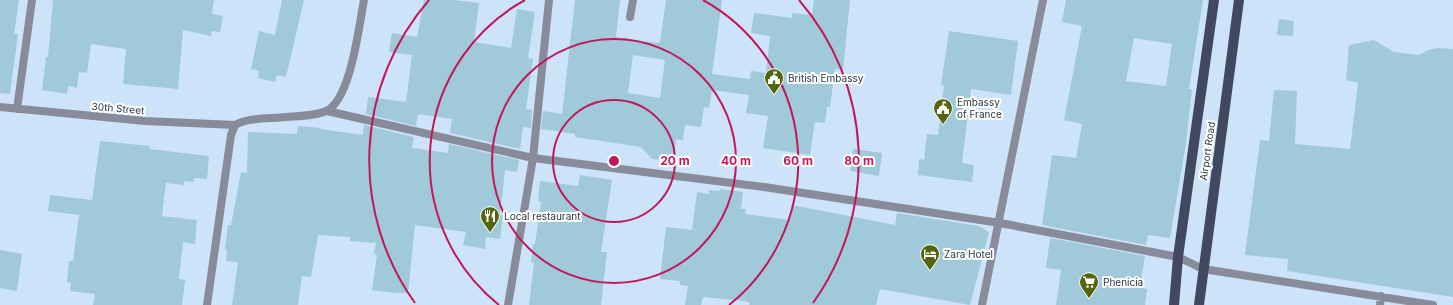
<svg xmlns="http://www.w3.org/2000/svg" width="1453" height="305" font-family="Inter,sans-serif">
<style>
.building{fill:#a0cad9;fill-rule:evenodd}
.lines{fill:none;stroke-linecap:round;stroke-linejoin:round}
.service{stroke:#888c9a;stroke-width:8}
.minor{stroke:#888c9a;stroke-width:8}
.primary{stroke:#424860;stroke-width:10}
.ring{fill:none;stroke:#c2185b;stroke-width:2}
.labels{text-anchor:middle;stroke-width:4;stroke-linejoin:round;paint-order:stroke}
.poi-label{font-size:10px;fill:#2d3843;stroke:#fff;text-anchor:start}
.street-label{font-size:10px;fill:#2d3843;stroke:#fff}
.centre{fill:#c2185b;stroke:#fff;stroke-width:2}
.ring-label{font-size:12px;text-anchor:middle;font-weight:bold;fill:#c2185b;stroke:#fff;stroke-width:4;stroke-linejoin:round;paint-order:stroke}
</style>
<rect width="100%" height="100%" fill="#cce3f9"/>
<path class="building" d="M0,0H19L14,34H18L10,94L0,93Z
M53,0H214L212,14L223,16L220,32L212,31L211,36L183,30L178,89L123,84L126,49L91,44L87,73L79,72L77,88L68,86L67,94L42,90L46,57H48Z
M282,0H304L286,77L277,75L275,82L258,78L259,71L251,69L259,31L275,35Z
M424,0H455L479,3L474,42L511,48L517,9L535,12L528,58L533,59L526,109L532,110L531,128L523,127L520,149L450,133L452,119L418,114L416,126L366,114L368,97L406,102L412,55L389,52L392,33L417,37Z
M575,0H620L616,37L658,43L660,42L666,0H722L712,74L750,79L751,71L766,73L770,36L751,33L754,13L792,18V13L812,15L814,0H850L843,70L835,69L830,107H827L825,123L815,122L810,155L763,148L768,116L746,113L749,95L712,90L709,108L704,107L701,127L685,125L683,140L676,139L674,162L652,159L641,147L575,137V134L541,129L543,111L562,114ZM633,55L665,60L660,98L628,93Z
M1066,0H1203L1189,89H1192L1186,143L1170,238L1148,235L1146,245L1042,225L1052,155L1076,158L1082,124L1064,120L1082,26L1062,22ZM1134,38L1172,44L1166,86L1126,81Z
M1279,19L1294,21L1293,36L1277,35Z
M949,31L1018,41L1011,95L971,89L962,163L974,165L972,182L918,175L919,159L924,160L927,134L938,135L944,86L941,85Z
M1374,40L1394,52L1419,55L1428,50L1437,48L1453,49V297L1287,271L1288,259L1245,255L1260,140L1269,141L1274,90L1297,91L1295,144L1350,149L1358,83L1346,80L1349,45Z
M364,125L414,137L412,148L448,153L449,144L519,160L517,172L505,170L500,215L503,216L500,239L486,237L485,249L463,245L466,232L415,225L408,293H395L372,290L377,255L374,254L376,243L350,241V237L318,235L311,277L302,276L298,305H232L238,262L226,261L227,250L225,249L228,225H231L241,172L247,173L248,132L297,134L298,126L321,128L320,129L363,135Z
M100,141L150,146L149,149L209,156L207,179L194,178V182L184,181V185L166,183L162,216L197,220L195,244L183,242L179,279L185,280L182,305H93L95,294L70,291L71,283L67,282L69,261H73L79,215L48,211L50,195L92,200Z
M853,149L882,153L879,176L850,171Z
M580,175L612,180L601,252H607L601,305H529L534,263L531,262L533,244H535L541,202L538,201L540,181L578,186Z
M720,189L743,192L741,209H746L745,214L789,220L792,205L895,225L897,213L979,226L989,232L970,305L880,289L876,305H749L750,303L745,301L703,297L701,305H685L688,286L680,285V281L660,279L666,227L692,230L697,192L709,194V190L719,191Z
M1050,238L1145,256L1140,288L1147,289L1145,305H1056L1061,270L1046,268Z
M0,250L22,254L17,291L0,288Z"/>
<g class="lines">
<path class="service" d="M630,17L633,0"/>
<path class="minor" d="M0,107L145,121L235,125
M17,109L32,0
M327,111L533,158L764,187L1000,223L1178,257L1203,269L1433,305
M207,305L231,135L235,125C249,117 271,119 286,117C299,116 315,116 326,111C351,100 359,25 364,0
M508,305L533,158L549,0
M982,305L1043,0
M1380,305L1381,296"/>
<path class="primary" d="M1174,305L1178,257L1214,0
M1199,305L1239,0"/>
</g>
<g class="ring">
<circle cx="614" cy="161" r="61"/>
<circle cx="614" cy="161" r="122"/>
<path d="M499 305A184 184 0 0 1 525 0M703 0A184 184 0 0 1 729 305"/>
<path d="M415 303A245 245 0 0 1 429 0M799 0A245 245 0 0 1 813 303"/>
</g>
<defs>
<symbol id="civic-pin" viewBox="-11 -11 22 30"><path d="M0 17L-7.5 6A9.5 9.5 0 1 1 7.5 6Z" fill="#55650d" stroke="#fff"/><path d="M-.6-6.5H3V-4.5H.6V-3L4-1V1h2V6H-6V1h2V-1L-.6-3ZM-1.2 2.5V6h2.4V2.5Z" fill="#fff"/></symbol>
<symbol id="restaurant-pin" viewBox="-11 -11 22 30"><path d="M0 17L-7.5 6A9.5 9.5 0 1 1 7.5 6Z" fill="#55650d" stroke="#fff"/><path d="M-5-6h1v4h1v-4h1v4h1v-4h1v5L-1.5 .5V6h-2V.5L-5-1ZM5-6V6H3V1.5H1.5Q1.5-4 5-6Z" fill="#fff"/></symbol>
<symbol id="hotel-pin" viewBox="-11 -11 22 30"><path d="M0 17L-7.5 6A9.5 9.5 0 1 1 7.5 6Z" fill="#55650d" stroke="#fff"/><path d="M-6-4.5h1.5V1H6V5H4.5V3h-9V5H-6ZM-4 0a1.8 1.8 0 1 1 3.6 0ZM.5 0V-2.5h3Q6-2.5 6 0Z" fill="#fff"/></symbol>
<symbol id="supermarket-pin" viewBox="-11 -11 22 30"><path d="M0 17L-7.5 6A9.5 9.5 0 1 1 7.5 6Z" fill="#55650d" stroke="#fff"/><path d="M-6-5.5h2.5l.6 2H6L4.5 2H-2.5L-4.4-4H-6ZM-1.5 3.2a1.3 1.3 0 1 0 .1 0ZM3 3.2a1.3 1.3 0 1 0 .1 0Z" fill="#fff"/></symbol>
</defs>
<g fill-rule="evenodd">
<use href="#civic-pin" x="763" y="67" width="22" height="30"/>
<use href="#civic-pin" x="932" y="97" width="22" height="30"/>
<use href="#restaurant-pin" x="479" y="205" width="22" height="30"/>
<use href="#hotel-pin" x="919" y="243" width="22" height="30"/>
<use href="#supermarket-pin" x="1078" y="271" width="22" height="30"/>
</g>
<g class="labels">
<g class="poi-label">
<text x="788" y="82">British Embassy</text>
<text x="957" y="106">Embassy<tspan x="957" dy="12">of France</tspan></text>
<text x="504" y="220">Local restaurant</text>
<text x="944" y="258">Zara Hotel</text>
<text x="1103" y="286">Phenicia</text>
</g>
<g class="street-label">
<text transform="translate(118 108) rotate(5)" y="4">30th Street</text>
<text transform="translate(1207 151) rotate(-82)" y="4">Airport Road</text>
</g>
</g>
<circle cx="614" cy="161" r="6" class="centre"/>
<g class="ring-label">
<text x="675" y="165">20 m</text>
<text x="736" y="165">40 m</text>
<text x="798" y="165">60 m</text>
<text x="859" y="165">80 m</text>
</g>
</svg>
